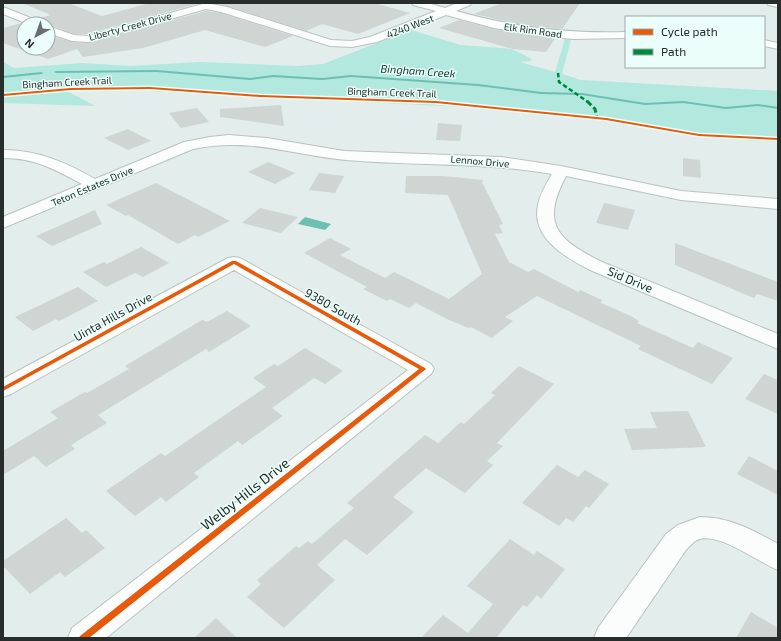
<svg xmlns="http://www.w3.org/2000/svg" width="781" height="641" font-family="'Exo 2',sans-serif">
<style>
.green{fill:#b2e8de}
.water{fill:#6bc0b3}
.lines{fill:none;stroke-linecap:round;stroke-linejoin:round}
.stream{fill:#6bc0b3;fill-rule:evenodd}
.building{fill:#ced5d3}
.street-casing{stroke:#bac2c0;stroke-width:2}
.street{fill:#fbfcfc;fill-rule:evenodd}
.quiet-far1{stroke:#00873e;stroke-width:2.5;stroke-dasharray:4.5 2.5;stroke-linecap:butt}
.quiet{stroke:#00873e;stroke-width:3;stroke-dasharray:6 3;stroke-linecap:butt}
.cycleway-casing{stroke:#ecfefa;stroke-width:3}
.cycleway{fill:#e8590c;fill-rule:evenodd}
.labels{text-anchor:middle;stroke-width:3;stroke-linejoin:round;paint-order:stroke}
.far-street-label{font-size:10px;fill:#262d2b;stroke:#ecfefa}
.far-water-label{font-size:11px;font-style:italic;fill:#00372f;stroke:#ecfefa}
.street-label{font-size:12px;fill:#262d2b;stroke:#ecfefa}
.near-street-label{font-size:14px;fill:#262d2b;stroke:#ecfefa}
</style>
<rect width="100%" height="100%" fill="#e3edeb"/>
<path class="green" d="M411,30L461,45L512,49L532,59L530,61L520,62L555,72L565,39H571L562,74L581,80L778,91V142L701,137L603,121L462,107L147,91L86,90L67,91L95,106L3,103V62L14,68L82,63L130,66L200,62L298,66L323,64Z"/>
<path class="water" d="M305,217L331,224L325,230L298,224Z"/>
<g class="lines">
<path class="stream" d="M157,70L250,78L273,75L322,78L351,75L478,84L541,92L582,93L645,103L683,101L726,107L758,104L778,107V109L758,106L726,109L683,103L645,105L582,95L541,94L478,86L351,77L322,80L273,77L250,80L157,72L56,73L54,72L56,71Z
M41,72L43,73L42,74L3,78V76Z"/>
</g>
<path class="building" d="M22,3H68L102,16L150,3H200L88,34H74L48,24H43L42,21L37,19L51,15Z
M214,3H374L410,13L358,34L322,24L306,31L227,6Z
M502,3H580L562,29L519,24L474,14Z
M206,11L221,13L293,36L265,47L205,30L143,48L83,57L77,49L48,59L3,43V28L22,23L24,24V48H48V35L72,42L88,43Z
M459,20L494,29L555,39L546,52L513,49L439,28Z
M281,105L284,126L220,117V109Z
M197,108L209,122L181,128L169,113Z
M438,123L462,125L460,141L436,140Z
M128,129L151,141L128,150L104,138Z
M683,158L700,160L701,178L683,176Z
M268,162L295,173L275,184L248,172Z
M319,173L344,176L335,193L309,190Z
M406,176H443L483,180L482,184H483L503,224L499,225L503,233L495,234L509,262L528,272L534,269L578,292L580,290L602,300L601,303L631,316L639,321L637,323L693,348L698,342L733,358L712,384L638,349L641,346L537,296L505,317L513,321L492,338L471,327L469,328L449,320L416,303L409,308L390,299L387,301L363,289L367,287L304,253L330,238L351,249L340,255L385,278L394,272L449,299L482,274L448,195L405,193Z
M156,183L230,221L198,237L195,235L178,244L128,215L126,216L106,205Z
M604,203L635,210L628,230L596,223Z
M260,208L298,217L281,233L242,223Z
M95,210L102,224L52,246L36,236Z
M675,243L778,282V301L757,294L754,298L675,265Z
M141,247L169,263L143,277L135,273L106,287L83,272L104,262L107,264Z
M78,287L98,301L59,321L56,319L33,331L15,317Z
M227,311L251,326L209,352L206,349L98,415L107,423L71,445L75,449L46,467L34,456L3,475V451L58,418L50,412L85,392L87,393L129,369L125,366L202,320L207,322Z
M305,348L343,371L325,384L314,378L272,408L283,416L242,445L238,441L194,473L199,477L166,502L161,497L135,516L106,491L161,453L165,456L266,387L253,378L274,364L278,366Z
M519,366L554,384L497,443L503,446L487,461L493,465L465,493L426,468L393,497L414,512L367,555L345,539L317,565L335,580L284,628L247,597L261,584L257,580L296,546L299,548L308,541L312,544L354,508L347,503L425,435L438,443L461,422L464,424L495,395L491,393Z
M764,374L778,380V414L745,399Z
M688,411L706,447L632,450L624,429L657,428L650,412Z
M749,456L778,471V495L737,474Z
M557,465L578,477L585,470L609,484L589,508L586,506L573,522L566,518L559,526L522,503Z
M66,518L82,533L86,530L105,548L65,577L60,572L30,594L3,566V561Z
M510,539L534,555L537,551L565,569L541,599L537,595L527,607L523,605L496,638H421L443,615L468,633L493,604L467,586Z
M751,612L778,628V638H736Z
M216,618L237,638H194Z"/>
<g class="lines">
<defs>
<path id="street" d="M206,3L227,7L331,40L352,41L370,37L436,11L413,5L412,3H428L445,8L457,3H471L470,5L456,11C513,27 566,34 626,32V38L573,39L533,35L494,28L446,15L377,42L352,47L330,46L221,12L206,9L88,42L72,41L48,33V26L74,35L88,36Z
M767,3H778V7L768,5Z
M3,7L41,22L42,24H28L3,14Z
M764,40L778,43V49L764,46Z
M229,135L267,138L344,151L501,157L561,166L681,191L778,199V209L681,200L566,176C540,225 558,240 602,262L778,334V349L590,270C565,257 531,238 538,205C540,194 546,184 552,174C483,162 415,166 346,160C292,155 249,137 193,149L3,228V217L82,184C54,169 35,158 3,158V150C38,150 65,162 95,179L184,142L210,137Z
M234,257L240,258L431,364L434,369L431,374L106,638H68L72,628L408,370L234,270L11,394L3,397V379L228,258Z
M700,517C729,517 753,530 778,544V570C759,563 717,530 697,540C693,542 689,547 686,550L626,638H594L598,628L666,534L678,525Z"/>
</defs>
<use href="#street" class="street-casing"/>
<use href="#street" class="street"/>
<path class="quiet-far1" d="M558,73L559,82L588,102"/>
<path class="quiet" d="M587,101L595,109L597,118"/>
<defs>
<path id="cycleway" d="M150,87L260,95L436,101L606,118L699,134L778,138V140L699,136L606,120L436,103L260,97L150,89L71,90L3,96V94L71,88Z
M232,261H236L425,368L426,369L89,638H79L80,636L419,369L234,264L3,391V387Z"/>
</defs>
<use href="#cycleway" class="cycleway-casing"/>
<use href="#cycleway" class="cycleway"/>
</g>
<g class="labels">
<g class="far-street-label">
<text transform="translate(130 26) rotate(-15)" y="4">Liberty Creek Drive</text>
<text transform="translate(410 26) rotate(-21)" y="4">4240 West</text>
<text transform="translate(533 30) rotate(8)" y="4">Elk Rim Road</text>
<text transform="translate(67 82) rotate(-3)" y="4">Bingham Creek Trail</text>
<text transform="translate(392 92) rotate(2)" y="4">Bingham Creek Trail</text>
<text transform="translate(480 161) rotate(5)" y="4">Lennox Drive</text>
<text transform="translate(92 186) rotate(-23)" y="4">Teton Estates Drive</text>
</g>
<g class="far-water-label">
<text transform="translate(418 71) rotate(4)" y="4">Bingham Creek</text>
</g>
<g class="street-label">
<text transform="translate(630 280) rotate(23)" y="4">Sid Drive</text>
<text transform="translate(333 307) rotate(29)" y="4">9380 South</text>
<text transform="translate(113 317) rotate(-29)" y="4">Uinta Hills Drive</text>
</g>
<g class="near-street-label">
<text transform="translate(245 494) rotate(-38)" y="5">Welby Hills Drive</text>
</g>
</g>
<rect width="781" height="641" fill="none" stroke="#262d2b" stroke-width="8"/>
<rect x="625" y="16" width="140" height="52" fill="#ecfefa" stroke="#9daaa7"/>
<rect x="633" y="29" width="20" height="6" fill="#e8590c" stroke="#9daaa7"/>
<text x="661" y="36" font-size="12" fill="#262d2b">Cycle path</text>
<rect x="633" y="49" width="20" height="6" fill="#00873e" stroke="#9daaa7"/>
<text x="661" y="56" font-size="12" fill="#262d2b">Path</text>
<g transform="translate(36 36) rotate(221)"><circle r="19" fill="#ecfefa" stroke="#9daaa7"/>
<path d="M0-3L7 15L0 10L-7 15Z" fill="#68706e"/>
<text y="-6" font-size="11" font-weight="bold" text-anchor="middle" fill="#262d2b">N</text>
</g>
</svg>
